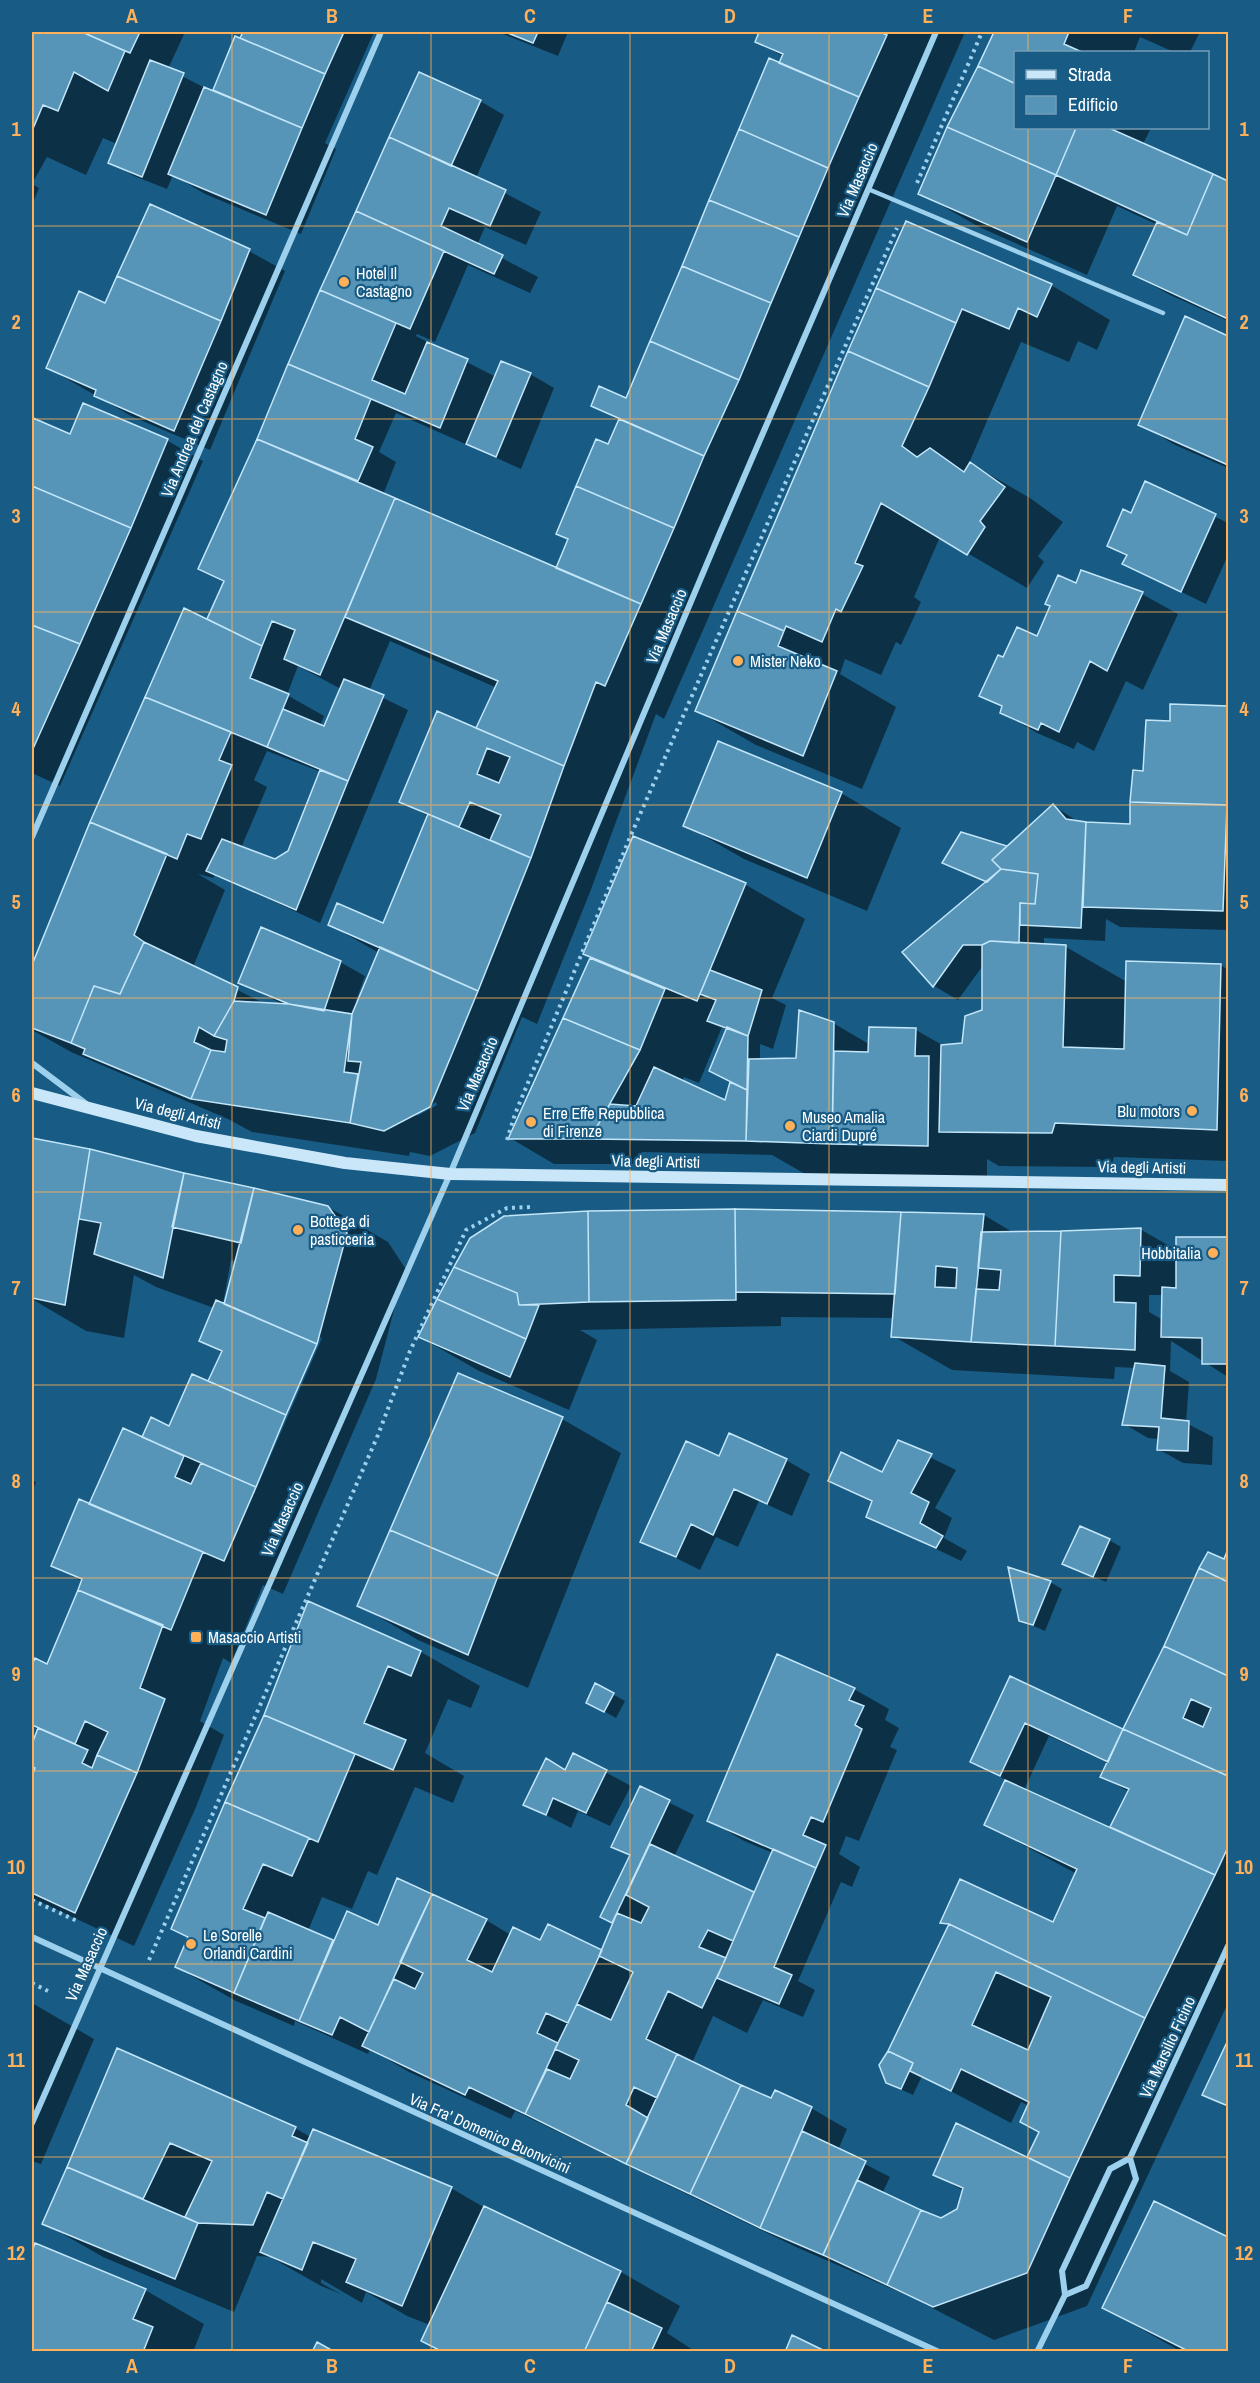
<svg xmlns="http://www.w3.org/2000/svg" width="1260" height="2383" font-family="'Archivo Narrow',sans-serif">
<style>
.shadow{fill:#0007;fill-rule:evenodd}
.building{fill:#5694b8;stroke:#c3e6f9;stroke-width:1.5;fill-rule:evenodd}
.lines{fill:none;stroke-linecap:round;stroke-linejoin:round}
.path{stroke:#9dd0ed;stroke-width:4;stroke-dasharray:3 4.5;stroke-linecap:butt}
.lane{stroke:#9dd0ed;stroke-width:4.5}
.street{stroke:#9dd0ed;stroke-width:6}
.secondary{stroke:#cae7f9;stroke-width:12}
.grid{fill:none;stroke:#ffb059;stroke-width:1.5;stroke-opacity:0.55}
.poi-dot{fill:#ffb059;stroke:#185c85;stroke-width:2}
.labels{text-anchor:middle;stroke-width:4.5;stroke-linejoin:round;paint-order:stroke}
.street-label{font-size:16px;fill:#fff;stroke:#185c85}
.poi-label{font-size:16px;fill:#fff;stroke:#185c85;text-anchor:start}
.neatline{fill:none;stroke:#ffb059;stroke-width:2}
.grid-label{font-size:20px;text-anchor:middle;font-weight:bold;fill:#ffb059}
</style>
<rect width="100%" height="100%" fill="#185c85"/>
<path class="shadow" d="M32,32H185L168,69L221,96L245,32H374L325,143L336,149L301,234L205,194L173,175L167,189L134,176L110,162L117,144L103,138L86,175L47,157L32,184L39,188L32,205Z
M498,32H568L558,56Z
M760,32H965L664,719L656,714L590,892L537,1024L522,1017L475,1133L430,1156L410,1152L409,1156L252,1132L228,1119L71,1052L32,1030V969L92,823L207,621L225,583L200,568L259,439L295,366L322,291L357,212L480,101L504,115L476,178L541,212L526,245L485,227L477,245L538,277L530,293L468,265L435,342L417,334L416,336L496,377L530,374L554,388L521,469L396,413L379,452L396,462L383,495L557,570L569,540L558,533L609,446L620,421L593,405L626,400L784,57L756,41ZM390,641L497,688L477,730L401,801L429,817L384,925H330L379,953L359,1002L356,1001L365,976L340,962L240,982L284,1005L265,1004L193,967L225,890L198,874L213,878L215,874L320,923L408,710L369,691ZM298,666L341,689L325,728L320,726L324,716L287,695ZM267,751L321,772L289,852L275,861L241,848L267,787L254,780ZM436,1102L437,1105L417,1116V1112Z
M996,32H1200L1190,52H1174L1140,37L1134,52H1016V128H1151L1143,144L1228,182V321L1170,295L1135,275L1158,225L1117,206L1087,275L979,227L920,193Z
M906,223L1051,285L1110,320L1097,350L1078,341L1069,362L1021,342L969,463L1030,498L1063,522L1038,556L1044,562L1027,588L940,537L914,597L921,602L901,645L896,642L881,675L845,659L840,674L896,707L862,789L756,745L697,711Z
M249,251L285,271L210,450L131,416L48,368L106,305Z
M1186,318L1228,337V468L1175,445L1140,424Z
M83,405L168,441L203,461L60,786L32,773V425L34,420L71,436Z
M1146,483L1228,523V555L1206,604L1124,564L1128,556L1109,545L1132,515Z
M1082,572L1142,594L1178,614L1143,690L1126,681L1094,751L1077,742L1074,749L1037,733L1002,712L1003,708L981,695L1004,659L1037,638L1077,585Z
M1172,705L1228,708V930L1120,927L1106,919L1105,941L1044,938V946L1066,947L1127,982L1221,965L1228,970V1161L1114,1157L1111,1167L999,1166L987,1159V1179L807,1175L772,1155L642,1152L636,1164H554L510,1138L592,958L585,954L634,837L746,885L805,919L772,998L786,1005L773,1049L760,1044V1061L798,1060L833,1023L869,1044L916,1030L944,1046L964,1044L984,1011V964L958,1000L934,986L904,952L987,883L944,862L962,834L1007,848L1054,806L1080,823L1131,825L1145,772L1171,723ZM722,1027L727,1030L732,1082L726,1102L682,1081L684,1077L699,1083Z
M719,743L841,793L901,828L867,911L744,859L685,825Z
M32,1139L328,1207L388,1242L405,1268L376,1379L283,1594L263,1585L231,1663L223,1658L200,1721L224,1735L196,1807L134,1946L32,1898V1779L36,1768L32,1765V1747L39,1730L32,1726V1669L36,1660L48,1667L83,1582L53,1565L90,1506L143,1439L170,1428L209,1383L222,1353L201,1340L214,1308L156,1287L134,1275L124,1338L86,1331L32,1299ZM231,1260L238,1262L225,1309H222ZM319,1337L322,1338L254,1494H251Z
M735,1211L984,1215L1014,1233L1140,1229L1178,1251V1238L1228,1239V1377L1171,1341L1170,1371L1189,1382L1186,1423L1213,1437L1212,1465L1183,1463L1158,1449L1159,1439L1148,1438L1124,1424L1136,1368L1115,1367L1114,1379L952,1370L893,1336L894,1318L781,1317V1326L580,1330L597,1340L569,1410L479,1371L420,1337L588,1212ZM1149,1295H1163V1320L1149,1312Z
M562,1419L621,1453L528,1688L418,1640L359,1605Z
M899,1442L956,1470L935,1508L952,1518L944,1538L967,1551L961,1561L868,1516L873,1503L830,1481L882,1474Z
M720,1458L786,1460L810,1474L792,1516L759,1501L738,1547L716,1537L700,1570L642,1541Z
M32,1480L36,1482L32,1492Z
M1109,1540L1121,1547L1106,1582L1064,1564Z
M1228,1552V2003L1087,2306L994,2340L913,2298L796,2247L515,2111L511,2119L409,2072L370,2049L368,2054L295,2021L294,2026L236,2001L176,1967L189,1938L173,1928L265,1715L308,1603L421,1652L480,1686L471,1708L448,1699L425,1753L464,1776L453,1803L415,1787L377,1875L368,1871L352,1909L322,1897L308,1931L335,1943L379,1927L486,1920L511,1935L603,1952L614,1924L602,1917L631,1856L613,1846L640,1788L694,1815L674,1857L755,1894L773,1853L744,1841L709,1820L854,1689L889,1709L885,1720L899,1728L890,1747L897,1750L859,1841L846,1836L839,1854L860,1867L852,1887L841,1882L798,1981L815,1990L803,2017L763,2000L747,2033L713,2016L692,2063L772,2100L811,2108L847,2129L838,2150L890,2177L882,2194L941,2219L958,2210L964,2191L935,2175L1028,2159L1040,2132L1029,2106L1021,2102L1011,2123L922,2076L913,2095L900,2089L887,2082L890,2051L949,1926L942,1922L1054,1924L1077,1874L986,1825L1006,1780L972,1761L1011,1678L1123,1731L1200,1569L1225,1561ZM1049,1736L1108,1763L1102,1776L1129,1792L1111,1829L1024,1790Z
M1050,1582L1062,1589L1045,1631L1020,1620Z
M596,1685L625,1701L616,1718L588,1702Z
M574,1755L631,1786L610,1826L578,1811L571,1828L525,1804L566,1772Z
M32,2003L94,2039L41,2164L32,2161Z
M1228,2043V2108L1204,2094Z
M295,2128L312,2138L451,2188L492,2212L621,2272L680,2306L667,2333L696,2352H442L430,2325L407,2316L366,2292L362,2303L321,2279V2283L341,2294L321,2286L270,2257L257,2256L234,2312L103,2257L44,2223L78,2149Z
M1155,2203L1228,2239V2352H1182L1104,2308Z
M36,2245L145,2290L204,2324L193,2352H32V2256Z"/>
<path class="building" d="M32,32H82L125,51L108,91L74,72L58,111L43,105L32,131Z
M82,32H140L130,53Z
M243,32H344L325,74L240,38Z
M505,32H538L533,43Z
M759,32H880L887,35L859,97L779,63L783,54L755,42Z
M994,32H1069L1064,44L1082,52H1016V84L978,66Z
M235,36L325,74L302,128L213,90Z
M769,58L859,97L828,168L739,129Z
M150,60L184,73L142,177L108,163Z
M978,66L1016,84V128H1076L1056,175L947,127Z
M419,72L481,100L451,166L389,137Z
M204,87L302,128L266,215L168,174Z
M947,127L1056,175L1027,242L918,194Z
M1076,128H1109L1213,174L1187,235L1056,175Z
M739,129L828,168L799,237L709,200Z
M389,137L506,190L490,226L449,208L441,226L503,255L494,274L356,211Z
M1213,174L1228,181V319L1133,275L1157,222L1187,235Z
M709,200L799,237L771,303L682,266Z
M150,204L250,249L221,321L117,276Z
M356,211L444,251L410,329L320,290Z
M906,221L1052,284L1037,317L1018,308L1009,329L962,309L956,323L876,288Z
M682,266L771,303L739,380L650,341Z
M117,276L221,321L174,431L94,396L96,390L46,368L79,291L105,303Z
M876,288L956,323L929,387L848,351Z
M320,290L396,323L372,380L405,394L427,342L468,359L440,428L288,364Z
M1185,316L1228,336V465L1138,425Z
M650,341L739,380L704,456L591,406L599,386L626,398Z
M848,351L929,387L902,446L917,457L930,448L964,472L970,462L1005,487L980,521L985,527L967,555L881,503L855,563L863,566L841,612L836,609L822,642L786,626L784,631L737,611Z
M501,361L531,373L496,457L466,444Z
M288,364L371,399L355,439L373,447L358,481L257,439Z
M83,403L168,439L131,528L32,486L33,418L70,434Z
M619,419L704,456L674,528L576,486L596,439L608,444Z
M257,439L395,498L320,675L284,659L295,630L272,621L262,646L207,619L224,581L198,569Z
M1145,481L1216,514L1181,592L1122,564L1127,555L1107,546L1123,509L1131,513Z
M32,486L131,528L80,644L32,625Z
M576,486L674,528L641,604L556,568L568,539L556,534Z
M395,498L641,604L605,686L596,682L564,766L476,728L498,681L345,617Z
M1081,570L1143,592L1107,671L1090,661L1059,732L1041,723L1038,730L1000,713L1002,706L979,696L998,655L1003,657L1017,627L1037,636L1050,606L1045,604L1058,575L1076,583Z
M184,608L262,646L250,678L289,694L267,747L145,697Z
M737,611L784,631L778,646L837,671L803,756L695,711Z
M32,625L80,644L32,751Z
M344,679L384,695L348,781L267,747L283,709L324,726Z
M145,697L231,732L219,760L232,765L201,839L187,834L177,859L90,822Z
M1170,704L1228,706L1227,805L1130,802L1133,770L1143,771L1146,720L1170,721Z
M437,711L564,766L531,858L490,840L501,815L470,802L459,827L399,802ZM487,748L510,757L499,783L477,774Z
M718,741L842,792L807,878L683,826Z
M320,770L348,781L296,910L206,871L222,839L275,859L288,851Z
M1130,802L1227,805L1223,911L1083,907L1086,822L1130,824Z
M1053,804L1066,819L1086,822L1081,928L1020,925V903L1035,904L1038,874L1001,869L992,860Z
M428,814L531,858L478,991L328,925L337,903L383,923Z
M90,822L167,854L134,935L144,942L120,994L94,986L71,1043L32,1028V965Z
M961,832L1007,846L992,860L1001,869L987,882L942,863Z
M633,836L746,883L697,1001L583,954Z
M1001,869L1038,874L1035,904L1020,903L1019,943L990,941L982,945H963L933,987L902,952Z
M261,927L341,961L324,1011L289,1004L238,983Z
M990,941L1066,945L1063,1047L1124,1049L1126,961L1221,964L1217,1130L1055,1123L1052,1133L939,1132L941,1045L962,1043L965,1016L982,1010V945Z
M144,942L238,987L234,1001L214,1036L199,1027L194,1042L211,1050L191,1099L83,1054L85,1049L71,1043L94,986L120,994Z
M380,947L478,991L430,1107L384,1131L350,1123L361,1062L348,1061L352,1014Z
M590,958L665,989L640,1050L563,1018Z
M710,970L762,990L748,1036L707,1021L716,1000L700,994Z
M234,1001L289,1004L352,1014L344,1072L358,1074L350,1123L191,1099L211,1050L225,1052L227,1040L214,1036Z
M799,1010L834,1022L832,1144L746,1141L749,1059L796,1058Z
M563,1018L640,1050L590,1139H508Z
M727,1027L748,1036L747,1090L709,1071Z
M869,1027L916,1028L915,1056H929L928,1146L832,1144L834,1051L868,1052Z
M654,1067L725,1100L730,1082L747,1090L746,1141L590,1139L610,1104L636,1106Z
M32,1138L90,1149L65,1305L32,1298Z
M90,1149L184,1173L163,1278L94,1254L101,1223L79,1219Z
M184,1173L254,1188L241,1243L172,1227Z
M254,1188L328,1206L347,1233L317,1344L224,1304Z
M735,1209L901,1212L895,1294L736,1292Z
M735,1209L736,1300L589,1302L588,1211Z
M588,1211L589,1302L519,1305L517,1293L454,1267L470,1238L504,1216Z
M901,1212L984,1214L971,1342L891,1337ZM936,1266L957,1268L956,1288L935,1287Z
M1141,1228L1140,1276L1114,1275V1302L1136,1303L1135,1350L1055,1346L1061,1231Z
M1061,1231L1055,1346L971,1342L976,1289L999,1290L1001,1270L978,1268L981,1232Z
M1176,1237H1228V1364H1202V1338L1161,1337L1162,1287L1176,1288Z
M454,1267L517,1293L519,1305H539L526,1339L437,1299Z
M437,1299L526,1339L510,1377L418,1337Z
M216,1300L317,1344L286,1415L208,1381L222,1351L199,1341Z
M1135,1363L1165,1366L1161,1418L1189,1421L1188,1451L1157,1450L1159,1427L1122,1425Z
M458,1373L563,1417L498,1576L390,1530Z
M192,1374L286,1415L256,1487L142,1437L151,1417L169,1426Z
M123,1428L184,1456L175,1477L191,1484L201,1463L256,1487L224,1561L89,1504Z
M729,1433L787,1459L767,1504L734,1489L713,1535L691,1524L676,1557L640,1542L686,1441L719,1456Z
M898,1440L932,1454L911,1493L929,1502L920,1523L943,1536L936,1548L866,1517L872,1501L828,1481L841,1452L882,1472Z
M79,1499L203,1552L171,1630L78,1590L82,1579L51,1566Z
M1080,1526L1110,1539L1093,1577L1062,1564Z
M390,1530L498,1576L468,1655L357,1606Z
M1228,1549V1582L1199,1568L1208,1552L1224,1559Z
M1008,1567L1051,1581L1033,1625L1019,1621Z
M1199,1568L1228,1582V1676L1164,1646Z
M78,1590L163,1625L140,1688L165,1699L137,1773L97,1755L108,1732L85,1721L75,1744L32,1725V1665L35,1658L47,1664Z
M308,1601L421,1651L411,1676L388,1666L364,1723L406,1740L393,1770L264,1715Z
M1164,1646L1228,1676V1776L1123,1729ZM1191,1699L1211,1708L1203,1727L1183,1718Z
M777,1654L855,1688L849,1700L864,1706L855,1725L862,1729L823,1822L811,1817L803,1835L826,1845L816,1868L707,1821Z
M1010,1676L1123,1729L1108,1762L1025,1723L1000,1776L970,1762Z
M595,1683L614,1693L604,1712L586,1703Z
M264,1715L355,1754L318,1842L225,1802Z
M38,1728L88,1750L82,1763L92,1768L97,1755L137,1773L75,1913L32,1893V1776L35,1768L32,1766V1744Z
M1123,1729L1228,1776V1847L1215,1875L1110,1827L1129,1789L1100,1777Z
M573,1753L607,1770L586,1813L553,1798L546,1815L523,1805L546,1758L565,1770Z
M1005,1780L1215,1875L1145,2018L949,1924L940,1923L960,1879L1053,1922L1077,1869L984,1825Z
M640,1786L670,1800L612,1923L600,1917L630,1855L611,1847Z
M225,1802L309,1838L292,1876L263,1864L243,1909L265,1918L234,1993L175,1967L188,1937L171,1929Z
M650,1844L754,1892L733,1941L708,1930L699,1947L726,1958L702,2008L668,1991L646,2039L677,2054L657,2098L634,2087L626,2105L648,2118L626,2164L525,2114L547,2069L570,2079L579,2060L555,2049L577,2004L611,2020L633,1972L599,1956L617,1913L641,1923L649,1907L626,1895Z
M773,1849L816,1868L774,1967L792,1975L779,2004L717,1978Z
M397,1878L432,1894L369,2032L340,2017L332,2035L299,2021L347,1911L378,1925Z
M432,1894L487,1919L467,1960L492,1972L513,1927L540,1940L548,1924L602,1950L568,2023L546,2013L537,2033L558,2043L525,2114L469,2087L465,2095L362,2046L394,1979L415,1989L423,1973L400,1962Z
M268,1912L333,1940L299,2021L234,1993Z
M949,1924L1145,2018L1070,2178L1027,2157L1039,2132L1020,2122L1029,2102L961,2069L951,2091L910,2071L913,2063L888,2051ZM996,1972L1051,1997L1028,2050L972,2025Z
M1228,2040V2106L1202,2095Z
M117,2048L296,2127L292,2136L308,2143L283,2199L267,2192L253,2225L198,2223L185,2217L212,2161L170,2143L143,2199L67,2167Z
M888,2051L913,2063L901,2089L886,2083L879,2065Z
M677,2054L741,2085L690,2194L626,2164Z
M741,2085L771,2098L775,2090L812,2107L760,2228L690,2194Z
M956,2123L1070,2178L1027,2273L933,2307L887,2285L921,2210L941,2218L957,2209L963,2188L933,2175Z
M313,2129L452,2187L402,2306L346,2282L356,2259L313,2242L302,2270L260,2252Z
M802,2131L866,2161L823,2255L760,2228Z
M67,2167L198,2223L175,2279L42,2224Z
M857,2180L921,2210L887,2285L823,2255Z
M1154,2201L1228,2237V2352H1190L1102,2308Z
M484,2206L621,2271L584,2352H443L421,2341Z
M35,2243L146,2289L133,2319L153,2327L143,2352H32V2252Z
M607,2302L662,2328L651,2352H584Z
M792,2335L827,2352H785Z
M317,2342L335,2352H312Z"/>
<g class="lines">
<path class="path" d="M917,183L982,32
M507,1140L515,1114L631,835L897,228
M32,1900L77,1921
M149,1960L378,1435L410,1351L466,1230L507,1208L531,1207
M32,1983L48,1991"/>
<path class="lane" d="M868,189L1163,313"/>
<path class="street" d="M32,837L381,32
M32,1063L85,1103
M32,1937L939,2352
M32,2123L450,1174L719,535L936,32
M1065,2295L1086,2286L1136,2179L1130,2158
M1037,2352L1065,2295L1062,2271L1110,2169L1130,2158L1228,1946"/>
<path class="secondary" d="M32,1093L196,1136L345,1163L450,1174L1228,1185"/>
</g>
<path class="grid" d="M232,32V2352M431,32V2352M630,32V2352M829,32V2352M1028,32V52M1028,128V2352M32,226H1228M32,419H1228M32,612H1228M32,805H1228M32,998H1228M32,1192H1228M32,1385H1228M32,1578H1228M32,1771H1228M32,1964H1228M32,2157H1228"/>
<g class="poi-dot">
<circle cx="344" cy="282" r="6"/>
<circle cx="738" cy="661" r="6"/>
<circle cx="1192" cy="1111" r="6"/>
<circle cx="531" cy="1122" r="6"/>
<circle cx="790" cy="1126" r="6"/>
<circle cx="298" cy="1230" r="6"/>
<circle cx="1213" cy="1253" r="6"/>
<rect x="190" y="1631" width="12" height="12" rx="3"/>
<circle cx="191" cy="1944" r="6"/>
</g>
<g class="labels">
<g class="street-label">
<text transform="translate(857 180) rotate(-67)" y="6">Via Masaccio</text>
<text transform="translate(194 429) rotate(-67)" y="6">Via Andrea del Castagno</text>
<text transform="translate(666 626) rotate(-67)" y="6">Via Masaccio</text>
<text transform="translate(477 1074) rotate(-67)" y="6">Via Masaccio</text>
<text transform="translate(178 1113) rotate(14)" y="6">Via degli Artisti</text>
<text transform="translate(656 1161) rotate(1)" y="6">Via degli Artisti</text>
<text transform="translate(1142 1167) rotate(1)" y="6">Via degli Artisti</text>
<text transform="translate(282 1519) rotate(-66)" y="6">Via Masaccio</text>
<text transform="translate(86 1964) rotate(-66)" y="6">Via Masaccio</text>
<text transform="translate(1167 2047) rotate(-65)" y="6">Via Marsilio Ficino</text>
<text transform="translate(490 2133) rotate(24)" y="6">Via Fra' Domenico Buonvicini</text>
</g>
<g class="poi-label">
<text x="356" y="279">Hotel Il<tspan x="356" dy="18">Castagno</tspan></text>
<text x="750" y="667">Mister Neko</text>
<text x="1180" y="1117" text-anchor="end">Blu motors</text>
<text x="543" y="1119">Erre Effe Repubblica<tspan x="543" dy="18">di Firenze</tspan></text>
<text x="802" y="1123">Museo Amalia<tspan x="802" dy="18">Ciardi Dupré</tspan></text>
<text x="310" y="1227">Bottega di<tspan x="310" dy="18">pasticceria</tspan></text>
<text x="1201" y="1259" text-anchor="end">Hobbitalia</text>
<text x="208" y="1643">Masaccio Artisti</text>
<text x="203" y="1941">Le Sorelle<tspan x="203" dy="18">Orlandi Cardini</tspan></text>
</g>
</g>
<rect width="1260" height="2383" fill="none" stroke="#185c85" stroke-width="66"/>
<rect x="1014" y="51" width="195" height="78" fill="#185c85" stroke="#749db6" stroke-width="1.5"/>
<rect x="1026" y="70" width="30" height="9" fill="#cae7f9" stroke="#749db6" stroke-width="1.5"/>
<text x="1068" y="81" font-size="18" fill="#ffffff">Strada</text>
<rect x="1026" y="96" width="30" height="18" fill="#5694b8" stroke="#749db6" stroke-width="1.5"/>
<text x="1068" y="111" font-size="18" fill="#ffffff">Edificio</text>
<rect x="33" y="33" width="1194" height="2317" class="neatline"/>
<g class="grid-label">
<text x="132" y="23">A</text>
<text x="332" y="23">B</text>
<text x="530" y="23">C</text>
<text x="730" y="23">D</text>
<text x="928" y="23">E</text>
<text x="1128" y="23">F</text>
<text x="16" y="136">1</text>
<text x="1244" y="136">1</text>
<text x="16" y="329">2</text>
<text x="1244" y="329">2</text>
<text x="16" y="523">3</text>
<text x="1244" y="523">3</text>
<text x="16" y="716">4</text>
<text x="1244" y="716">4</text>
<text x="16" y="909">5</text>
<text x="1244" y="909">5</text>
<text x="16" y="1102">6</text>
<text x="1244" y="1102">6</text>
<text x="16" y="1295">7</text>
<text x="1244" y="1295">7</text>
<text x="16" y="1488">8</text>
<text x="1244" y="1488">8</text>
<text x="16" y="1681">9</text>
<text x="1244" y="1681">9</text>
<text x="16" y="1874">10</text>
<text x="1244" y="1874">10</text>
<text x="16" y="2067">11</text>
<text x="1244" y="2067">11</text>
<text x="16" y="2260">12</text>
<text x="1244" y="2260">12</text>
<text x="132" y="2373">A</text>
<text x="332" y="2373">B</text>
<text x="530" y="2373">C</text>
<text x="730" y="2373">D</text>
<text x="928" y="2373">E</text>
<text x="1128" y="2373">F</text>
</g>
</svg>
